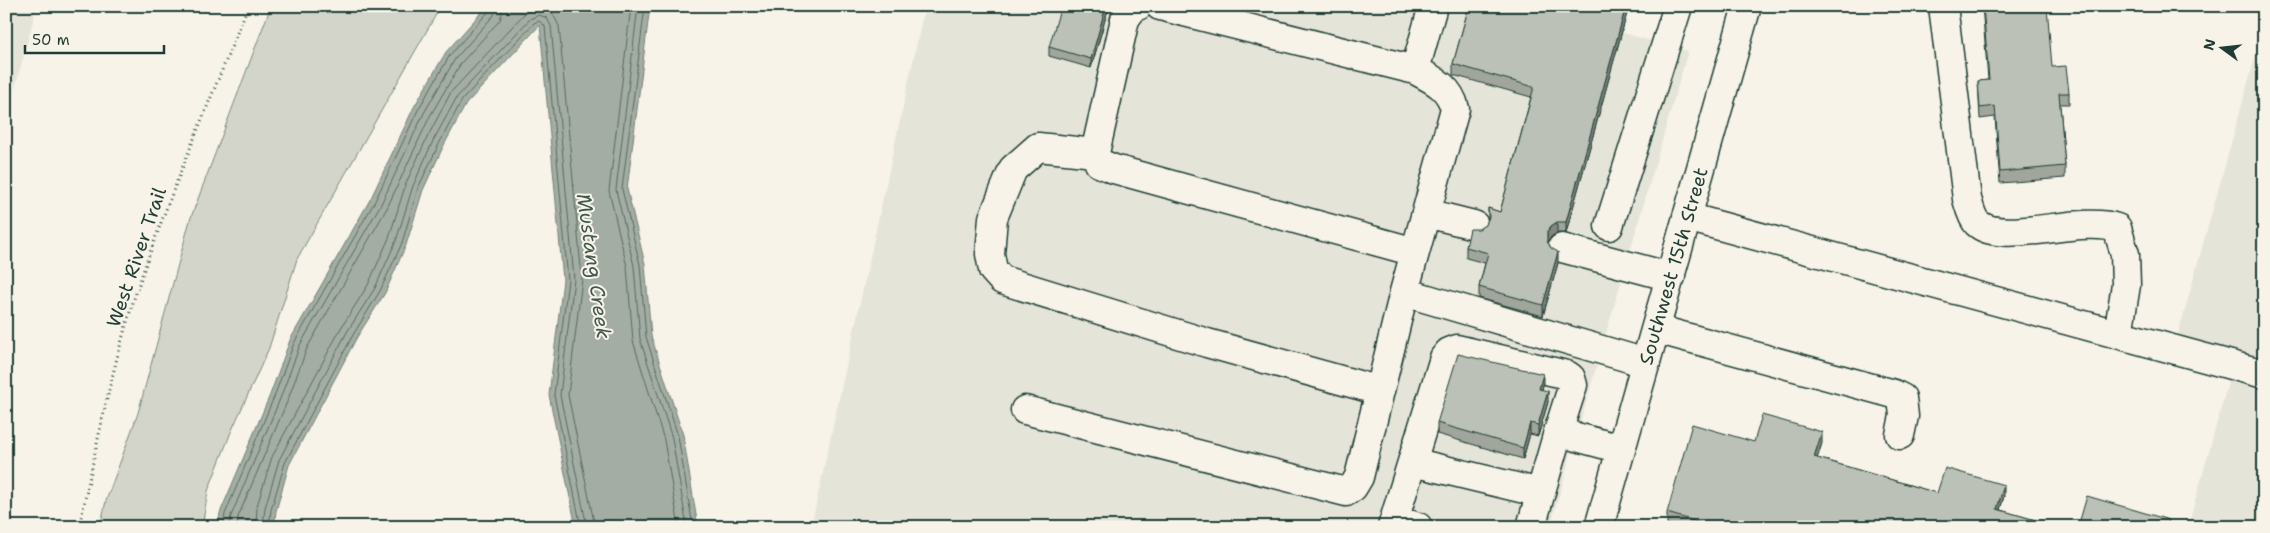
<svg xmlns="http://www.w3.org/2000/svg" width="2270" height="533" font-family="'Shantell Sans',sans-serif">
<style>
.built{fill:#e5e4d9}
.green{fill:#d3d5ca;stroke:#79897f}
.water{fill:#a4ada3;stroke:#6f8077}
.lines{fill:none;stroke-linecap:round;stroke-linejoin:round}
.shore{stroke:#546a60;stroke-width:1}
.minor-casing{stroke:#1f3d34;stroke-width:31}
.major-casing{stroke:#1f3d34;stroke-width:31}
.path{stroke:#1f3d34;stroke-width:3;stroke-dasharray:1 4;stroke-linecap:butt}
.minor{stroke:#f7f3e8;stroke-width:28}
.major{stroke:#f7f3e8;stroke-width:28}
.wall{fill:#a1a69d;stroke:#1f3d34}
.shaded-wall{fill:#83877f;stroke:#1f3d34}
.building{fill:#bbc1b6;stroke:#1f3d34}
.labels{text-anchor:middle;stroke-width:4;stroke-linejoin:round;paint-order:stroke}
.street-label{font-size:19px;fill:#1f3d34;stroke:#f7f3e8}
.water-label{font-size:20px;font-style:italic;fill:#405950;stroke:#f7f3e8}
</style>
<rect width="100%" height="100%" fill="#f7f3e8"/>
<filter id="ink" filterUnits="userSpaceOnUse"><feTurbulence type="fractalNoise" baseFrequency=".02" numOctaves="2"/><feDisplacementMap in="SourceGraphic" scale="10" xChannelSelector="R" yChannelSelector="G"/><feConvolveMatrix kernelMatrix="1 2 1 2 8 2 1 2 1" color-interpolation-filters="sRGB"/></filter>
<g filter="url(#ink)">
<path class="built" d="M6,6H37L6,121Z
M925,6H1525L1688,51L1550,527H811Z
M2264,25V527H2188L2229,379L2170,363Z"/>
<path class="green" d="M271,6H443L438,11L297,259L269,348L231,432L208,491L202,527H100L106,501L138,413L190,220Z"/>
<path class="water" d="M487,6H650L627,189L645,264L651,336L683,435L698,527H576L549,395L563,280L540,25L466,104L443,147L423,190L406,245L385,293L357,337L289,465L276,511L274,527H218L220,513L270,395L290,340L371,198L414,107L446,52Z"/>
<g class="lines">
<path class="shore" d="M631,6L609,191L627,267L633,341L664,440L679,527
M638,6L616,190L634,266L640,339L672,438L687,527
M645,6L622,189L640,265L646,337L678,436L693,527
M223,527L225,514L274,397L294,343L375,201L418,110L450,55L489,11L490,6
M229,527L231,516L280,399L300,345L381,204L424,113L455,59L494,15L496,6
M237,527L238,517L287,402L307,348L387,208L430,116L461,63L500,20L504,6
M256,527L257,506L272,457L341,328L368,285L389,238L406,183L427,138L451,92L525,13L540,7L552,12L559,26L582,279L568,395L595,527
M263,527L265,508L279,460L347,332L375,288L396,241L413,186L433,141L457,97L530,19L539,15L547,18L551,26L574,279L560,395L587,527
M269,527L271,510L285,463L353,335L380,291L402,243L418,188L439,144L462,100L534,23L539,21L545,26L568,280L554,395L581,527"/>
<defs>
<path id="minor" d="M1138,6L1133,8L1125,19L1095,153L1099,163L1114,169L1415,252
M1160,6L1415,70C1434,80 1450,87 1455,109L1404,292L1646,363
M1943,6L1967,199C1969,206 1972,218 1977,223C2002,246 2080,215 2117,228L2125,254L2126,285L2118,334
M1415,70L1433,6
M1095,153L1038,147L1013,169L993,218L990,254L993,270L1002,280L1207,343L1380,391
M1426,213L1474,225
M1687,217L2264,374
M1609,226L1678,6
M1562,248L1671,277
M1656,329L1894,394L1902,398L1904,416L1900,435
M1025,410L1346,492L1353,487L1359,477L1404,292
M1412,462L1541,493
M1395,520L1418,527
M1392,527L1444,358L1449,352L1457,349L1567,375L1571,378L1573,385L1558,432
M1531,527L1558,432L1621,449"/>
<path id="major" d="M1599,527L1747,6"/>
</defs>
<use href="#minor" class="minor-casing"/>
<use href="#major" class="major-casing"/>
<path class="path" d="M79,527C97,446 112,363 139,284C171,190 211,99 248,6"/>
<use href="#minor" class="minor"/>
<use href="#major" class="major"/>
</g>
<path class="wall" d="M1109,6L1091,68L1049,56V47Z
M1469,6H1629L1566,233H1557L1551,237L1548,242L1558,263L1543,316L1479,298V287L1485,263L1466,258V247L1479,229L1486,224L1488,219V208L1500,212L1531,97L1453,75V64Z
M1982,6L2052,67L2069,93V104H2060L2065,166V178L2000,183L1995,117L1980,119L1978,81L1988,80Z
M1543,385L1542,389L1548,402L1538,436L1530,434L1523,459L1437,434V423Z
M1754,442L1822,443L1817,458L1937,493L2004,496L2000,510L2060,527H1677L1667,524V513Z"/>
<path class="shaded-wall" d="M1106,6H1109L1091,68V59Z
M1626,6H1629L1566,233V222Z
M1557,222V233L1551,237L1547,244V232L1551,226Z
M1558,252V263L1543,316V305Z
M1543,374V385L1539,400V389Z
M1548,391V402L1538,436V425Z
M1530,423V434L1523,459V448Z
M1822,432V443L1814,469V457Z
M2004,485V496L1997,520V509Z"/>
<path class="building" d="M1061,6H1106L1091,59L1049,47Z
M1469,6H1626L1566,222H1557L1551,226L1547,232V241L1551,248L1558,252L1543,305L1479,287L1488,253L1466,247L1470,229H1479L1486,224L1489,217L1488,208L1500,212L1534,87L1453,64Z
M1983,6H2047L2052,67L2066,66L2069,93H2059L2065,166L2000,172L1995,106L1980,108L1978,81L1989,80Z
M1458,354L1543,374L1539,389L1548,391L1538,425L1530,423L1523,448L1437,423Z
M1762,415L1822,432L1814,457L1937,493L1945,468L2004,485L1997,509L2060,527H1715L1667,513L1692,424L1754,442Z
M2087,496L2169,520L2167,527H2078Z"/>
</g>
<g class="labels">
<g class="street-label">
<text transform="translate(136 257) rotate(-71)" y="7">West River Trail</text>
<text transform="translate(1673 266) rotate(-74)" y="7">Southwest 15th Street</text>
</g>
<g class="water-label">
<text transform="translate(594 266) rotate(82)" y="7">Mustang Creek</text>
</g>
</g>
<rect width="2270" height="533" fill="none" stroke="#f7f3e8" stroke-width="25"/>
<rect x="12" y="12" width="2245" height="508" fill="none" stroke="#1f3d34" stroke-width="2" filter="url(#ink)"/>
<g transform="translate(2222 48) rotate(285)" stroke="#f7f3e8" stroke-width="4" paint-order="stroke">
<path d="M0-4L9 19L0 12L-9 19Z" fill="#1f3d34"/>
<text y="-8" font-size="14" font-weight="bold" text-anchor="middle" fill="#1f3d34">N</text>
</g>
<path d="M25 45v8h139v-8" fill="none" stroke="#1f3d34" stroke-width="2.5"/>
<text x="32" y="45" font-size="15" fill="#1f3d34" stroke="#f7f3e8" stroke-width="4" paint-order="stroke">50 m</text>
</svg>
